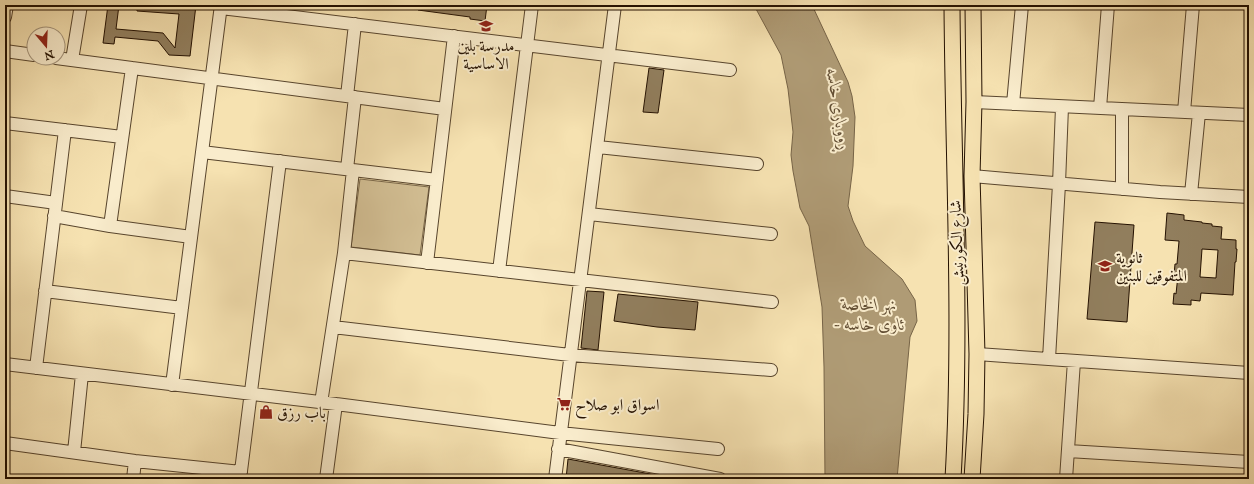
<svg xmlns="http://www.w3.org/2000/svg" width="1254" height="484" font-family="'IM FELL English',Amiri,serif">
<style>
.green{fill:#d2be93;stroke:#7b684a}
.water{fill:#af9b75;stroke:#776447}
.building{fill:#917e5d;stroke:#241101;fill-rule:evenodd}
.lines{fill:none;stroke-linecap:round;stroke-linejoin:round}
.minor-casing{stroke:#58452d;stroke-width:14}
.major-casing{stroke:#241101;stroke-width:17}
.minor{stroke:#f9eccc;stroke-width:12}
.major{stroke:#f6e2b1;stroke-width:15}
.labels{text-anchor:middle;stroke-width:4;stroke-linejoin:round;paint-order:stroke}
.poi-label{font-size:16px;fill:#241101;stroke:#f9eccc;text-anchor:start}
.street-label{font-size:16px;fill:#241101;stroke:#f9eccc}
.water-label{font-size:17px;font-style:italic;fill:#634f35;stroke:#f9eccc}
</style>
<rect width="100%" height="100%" fill="#f6e2b1"/>
<filter id="stains"><feTurbulence type="fractalNoise" baseFrequency=".005" numOctaves="4"/><feColorMatrix values="0 0 0 0 .2 0 0 0 0 .09 0 0 0 0 .02 0 0 0 .5 -.17"/></filter>
<radialGradient id="worn" r=".72"><stop offset=".6" stop-color="#630" stop-opacity="0"/><stop offset="1" stop-color="#630" stop-opacity=".3"/></radialGradient>
<path class="green" d="M360,179L429,187L420,255L351,247Z"/>
<path class="water" d="M752,5H812L848,82L852,96L855,117L853,166L848,206L853,221L865,246L902,279L915,300L917,321L910,337L897,479H825L824,367L822,307L809,226L800,208L793,171L791,155L793,132L788,89L781,55L756,9Z"/>
<path class="building" d="M108,5H119L116,29L163,33L175,48L179,14L137,11V5L185,6V5H196L190,56L169,55L158,41L115,37L114,44L103,43Z
M419,5H487L485,21L470,19V17L418,10Z
M649,68L664,70L658,113L643,112Z
M1167,213L1184,215V220L1202,222V223L1212,224V226L1222,227L1221,239L1236,240V249H1237L1236,262H1235L1233,295L1201,293L1200,301L1191,300V305L1173,304L1174,293L1176,294L1178,275H1174L1175,264H1177L1179,241L1165,240ZM1202,249L1218,250L1216,278L1200,277Z
M1095,222L1134,225L1127,322L1087,319Z
M587,291L604,292L598,350L581,348Z
M618,294L698,302L695,330L657,327L614,321Z
M568,459L656,475V479H566Z"/>
<g class="lines">
<defs>
<path id="minor" d="M221,8L730,70
M5,17L7,5
M5,51L34,55
M56,58L445,109
M72,60L81,5
M347,96L355,24
M974,102L1249,115
M1013,104L1022,5
M1100,108L1108,5
M1184,112L1193,5
M5,123L122,137
M598,147L757,164
M202,152L437,180
M347,169L355,97
M972,176L1160,192L1249,197
M1122,189V109
M1191,194L1199,113
M5,196L56,203
M589,214L771,234
M54,216L110,226L191,237
M110,226L132,68
M344,253L772,302
M427,263L454,36
M499,271L532,5
M45,291L182,308
M333,327L570,355L771,370
M977,354L1249,373
M1049,359L1059,184L1062,107
M5,364L336,404L560,433L718,449
M36,368L65,130
M172,385L221,5
M321,403L344,253L353,170
M5,443L135,461L241,472
M558,449L720,479
M1068,451L1249,462
M74,452L82,374
M133,479L135,461
M240,479L280,161
M326,479L336,404
M555,479L615,5
M1066,479L1074,361"/>
<path id="major" d="M952,5C953,163 962,321 953,479
M972,479L976,414L977,354L972,176L974,102L973,5"/>
</defs>
<use href="#minor" class="minor-casing"/>
<use href="#major" class="major-casing"/>
<use href="#minor" class="minor"/>
<use href="#major" class="major"/>
</g>
<defs>
<symbol id="school-bare" viewBox="-9 -9 18 18"><path d="M0-5L7-2L0 1L-7-2ZM-4 1L0 2.5L4 1V4Q0 6-4 4Z" fill="#8f2418" stroke="#f9eccc" stroke-width="2.5" paint-order="stroke"/></symbol>
<symbol id="supermarket-bare" viewBox="-9 -9 18 18"><path d="M-6-5.5h2.5l.6 2H6L4.5 2H-2.5L-4.4-4H-6ZM-1.5 3.2a1.3 1.3 0 1 0 .1 0ZM3 3.2a1.3 1.3 0 1 0 .1 0Z" fill="#8f2418" stroke="#f9eccc" stroke-width="2.5" paint-order="stroke"/></symbol>
<symbol id="shop-bare" viewBox="-9 -9 18 18"><path d="M-5-2.5h2.3a2.7 3.5 0 0 1 5.4 0H5L5.5 6h-11ZM-1.5-2.5h3a1.5 2.3 0 0 0-3 0Z" fill="#8f2418" stroke="#f9eccc" stroke-width="2.5" paint-order="stroke"/></symbol>
</defs>
<g fill-rule="evenodd">
<use href="#school-bare" x="476" y="16" width="20" height="20"/>
<use href="#school-bare" x="1095" y="256" width="20" height="20"/>
<use href="#supermarket-bare" x="554" y="394" width="20" height="20"/>
<use href="#shop-bare" x="256" y="402" width="20" height="20"/>
</g>
<g class="labels">
<g class="poi-label">
<text x="486" y="51" text-anchor="middle">مدرسة بلين<tspan x="486" dy="18">الاساسية</tspan></text>
<text x="1116" y="263">ثانوية<tspan x="1116" dy="18">المتفوقين للبنين</tspan></text>
<text x="575" y="410">اسواق ابو صلاح</text>
<text x="277" y="418">باب رزق</text>
</g>
<g class="street-label">
<text transform="translate(956 243) rotate(-92)" y="6">شارع الكورنيش</text>
</g>
<g class="water-label">
<text transform="translate(839 109) rotate(81)" y="6">ڕووباری خاسە</text>
<text x="869" y="310">نهر الخاصة<tspan x="869" dy="20">- ئاوی خاسە</tspan></text>
</g>
</g>
<rect width="1254" height="484" fill="none" stroke="#f6e2b1" stroke-width="20"/>
<rect x="6" y="6" width="1242" height="472" fill="none" stroke="#241101" stroke-width="2"/>
<rect x="10" y="10" width="1234" height="464" fill="none" stroke="#241101"/>
<g transform="translate(46 46) rotate(161)"><circle r="19" fill="#f9eccc" stroke="#a4947b"/>
<path d="M0-3L7 15L0 10L-7 15Z" fill="#8f2418"/>
<text y="-6" font-size="11" font-weight="bold" text-anchor="middle" fill="#241101">N</text>
</g>
<rect width="100%" height="100%" filter="url(#stains)"/>
<rect width="100%" height="100%" fill="url(#worn)"/>
</svg>
